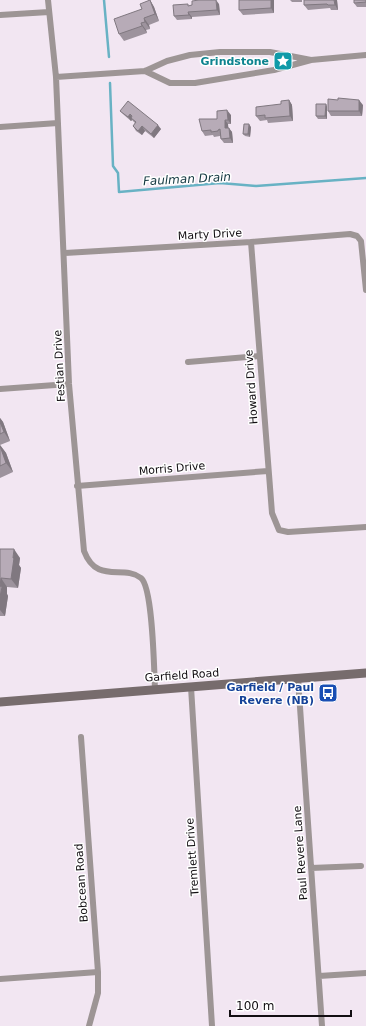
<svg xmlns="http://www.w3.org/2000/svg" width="366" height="1026" font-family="'DejaVu Sans',sans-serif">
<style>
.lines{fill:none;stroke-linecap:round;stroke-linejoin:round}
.stream{stroke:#68b2c4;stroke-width:2.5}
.minor{stroke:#9d9595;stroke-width:6}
.secondary{stroke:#776c6d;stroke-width:9}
.wall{fill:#9d939d}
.shaded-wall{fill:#807880}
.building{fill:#b7abb7;stroke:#807880}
.labels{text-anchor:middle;stroke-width:3;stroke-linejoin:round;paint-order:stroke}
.culture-label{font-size:11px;font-weight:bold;fill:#0d838f;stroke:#fff;text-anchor:end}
.street-label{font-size:11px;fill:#120e12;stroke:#fff}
.transit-label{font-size:11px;font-weight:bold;fill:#164399;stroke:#fff;text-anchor:end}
.water-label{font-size:12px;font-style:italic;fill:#143841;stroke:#fff}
</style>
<rect width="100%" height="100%" fill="#f2e6f2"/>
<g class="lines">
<path class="stream" d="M104,0L109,57
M110,83L113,166L118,173L119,192L220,183L256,186L366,178"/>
<path class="minor" d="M48,0L56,77L69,384L84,551C97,585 123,564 141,578C153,588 154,670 155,689
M0,15L49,12
M145,71L170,83H195L274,70L311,60L366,55
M56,77L145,71L167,61L190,55L220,52H270L311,60
M0,127L58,123
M251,242L272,513L279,530L288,532L366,527
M65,253L251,242L350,234L357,236L361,241L366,290
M188,362L259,356
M0,389L69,384
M77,486L268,471
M298,678L322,1026
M191,687L212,1026
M81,737L98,972V993L89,1026
M311,868L361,866
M319,976L366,973
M0,979L98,972"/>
<path class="secondary" d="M0,702L366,673"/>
</g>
<path class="wall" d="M150,0L154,7L159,21L149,25L150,29L146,30L147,33L124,41L119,34Z
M274,0V13L243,15L239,10Z
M290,0H302V2H292Z
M304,0H337L338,10H331L330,8L308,10L304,5Z
M366,0V7H357L354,3Z
M219,4L220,15L192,17V19L177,20L174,16L190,6Z
M289,100L292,105L293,121L268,123L267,120L260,121L256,116Z
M326,104L327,107V119H318L316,116Z
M363,105L362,116H331L328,111Z
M120,111L161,129L154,138L145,131L142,135L136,131L133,126L135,123L132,120L131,121L124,115Z
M231,115V124H228V128L232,132L233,143H224L221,139L220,136L214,137L213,135L205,136L202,131L217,119Z
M251,127L250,137L245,136L243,134Z
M0,418L3,422L10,441L0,445L6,453L13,472L0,478Z
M0,549L20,558L19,565L21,568L18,588L7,587V594L8,596L5,616H0Z"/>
<path class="shaded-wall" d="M150,0L154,7L159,21L155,14Z
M216,0L219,4L220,15L217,10Z
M271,0H274V13L271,8Z
M334,0H337L338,10L335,5Z
M188,12L192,17V19L189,15Z
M144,18L149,25L150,29L145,22Z
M141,23L146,30L147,33L142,26Z
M289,100L292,105L293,121L290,116Z
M359,100L363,105L362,116L359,111Z
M326,104L327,107V119L325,116Z
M227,110L231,115V124L228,120Z
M130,114L133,119L131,118L132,120L131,121L128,117Z
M225,120L228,124L229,133L225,128Z
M249,124L251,127L250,137L248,134Z
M158,125L161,129L154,138L151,134Z
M142,126L145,131L142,135L138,131Z
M229,128L232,132L233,143L230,138Z
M0,418L3,422L10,441L4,432L0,422Z
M0,445L6,453L13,472L6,463L0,448Z
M14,549L20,558L19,565L21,568L18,588L11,579Z
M1,578L7,587V594L8,596L5,616L0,610V586Z"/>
<path class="building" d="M150,0L155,14L144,18L145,22L141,23L142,26L119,34L114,19L142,9L140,4Z
M199,0H216L217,10L188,12L189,15L174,16L173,5L188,4V6L192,5V1Z
M239,0H271V8L239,10Z
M304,0H334L335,5H328L327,4L304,5Z
M354,0H366V2L354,3Z
M338,98L359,100V111H328V99L338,100Z
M289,100L290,116L265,118V115L256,116V107L281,104V101Z
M128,101L158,125L151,134L142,126L138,131L133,126L136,122L131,118L132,116L130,114L128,117L120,111Z
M316,104H326L325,116H316Z
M227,110L228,120H225V128H229L230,138L221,139L220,129L218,130V131L211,132V130L202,131L199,119H217V111Z
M244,124H249L248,134H243Z
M0,422L4,432L0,434Z
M0,446L6,463L0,466Z
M0,549H14L13,558H14L11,579L1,578L0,586Z
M0,586L2,587L0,597Z"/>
<defs>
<symbol id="sight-square" viewBox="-11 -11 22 22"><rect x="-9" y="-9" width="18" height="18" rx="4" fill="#0f9aa8" stroke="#fff"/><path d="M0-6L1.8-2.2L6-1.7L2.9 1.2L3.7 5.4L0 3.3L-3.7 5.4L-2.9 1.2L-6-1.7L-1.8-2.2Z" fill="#fff"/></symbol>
<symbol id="bus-square" viewBox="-11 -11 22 22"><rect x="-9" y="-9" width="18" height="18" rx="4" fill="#1a4fb4" stroke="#fff"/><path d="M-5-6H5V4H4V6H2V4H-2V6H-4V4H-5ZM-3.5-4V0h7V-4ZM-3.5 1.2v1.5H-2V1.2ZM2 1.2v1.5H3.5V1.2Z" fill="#fff"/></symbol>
</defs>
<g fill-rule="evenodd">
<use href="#sight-square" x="272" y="50" width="22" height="22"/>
<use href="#bus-square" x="317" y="682" width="22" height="22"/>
</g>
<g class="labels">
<g class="culture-label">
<text x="269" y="65">Grindstone</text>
</g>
<g class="street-label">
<text transform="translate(210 234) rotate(-3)" y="4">Marty Drive</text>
<text transform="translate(59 366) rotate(-93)" y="4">Festian Drive</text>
<text transform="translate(251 387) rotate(-94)" y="4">Howard Drive</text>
<text transform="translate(172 468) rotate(-5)" y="4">Morris Drive</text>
<text transform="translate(182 675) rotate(-4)" y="4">Garfield Road</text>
<text transform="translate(300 853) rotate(-94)" y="4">Paul Revere Lane</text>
<text transform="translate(192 857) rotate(-94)" y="4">Tremlett Drive</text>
<text transform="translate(81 883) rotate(-94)" y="4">Bobcean Road</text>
</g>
<g class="transit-label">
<text x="314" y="691">Garfield / Paul<tspan x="314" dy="13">Revere (NB)</tspan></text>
</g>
<g class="water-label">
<text transform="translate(187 179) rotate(-3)" y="4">Faulman Drain</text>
</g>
</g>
<path d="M230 1010v6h121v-6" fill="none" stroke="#120e12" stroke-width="2"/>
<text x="236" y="1010" font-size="12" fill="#120e12" stroke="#ffffff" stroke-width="3" paint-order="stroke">100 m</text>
</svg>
